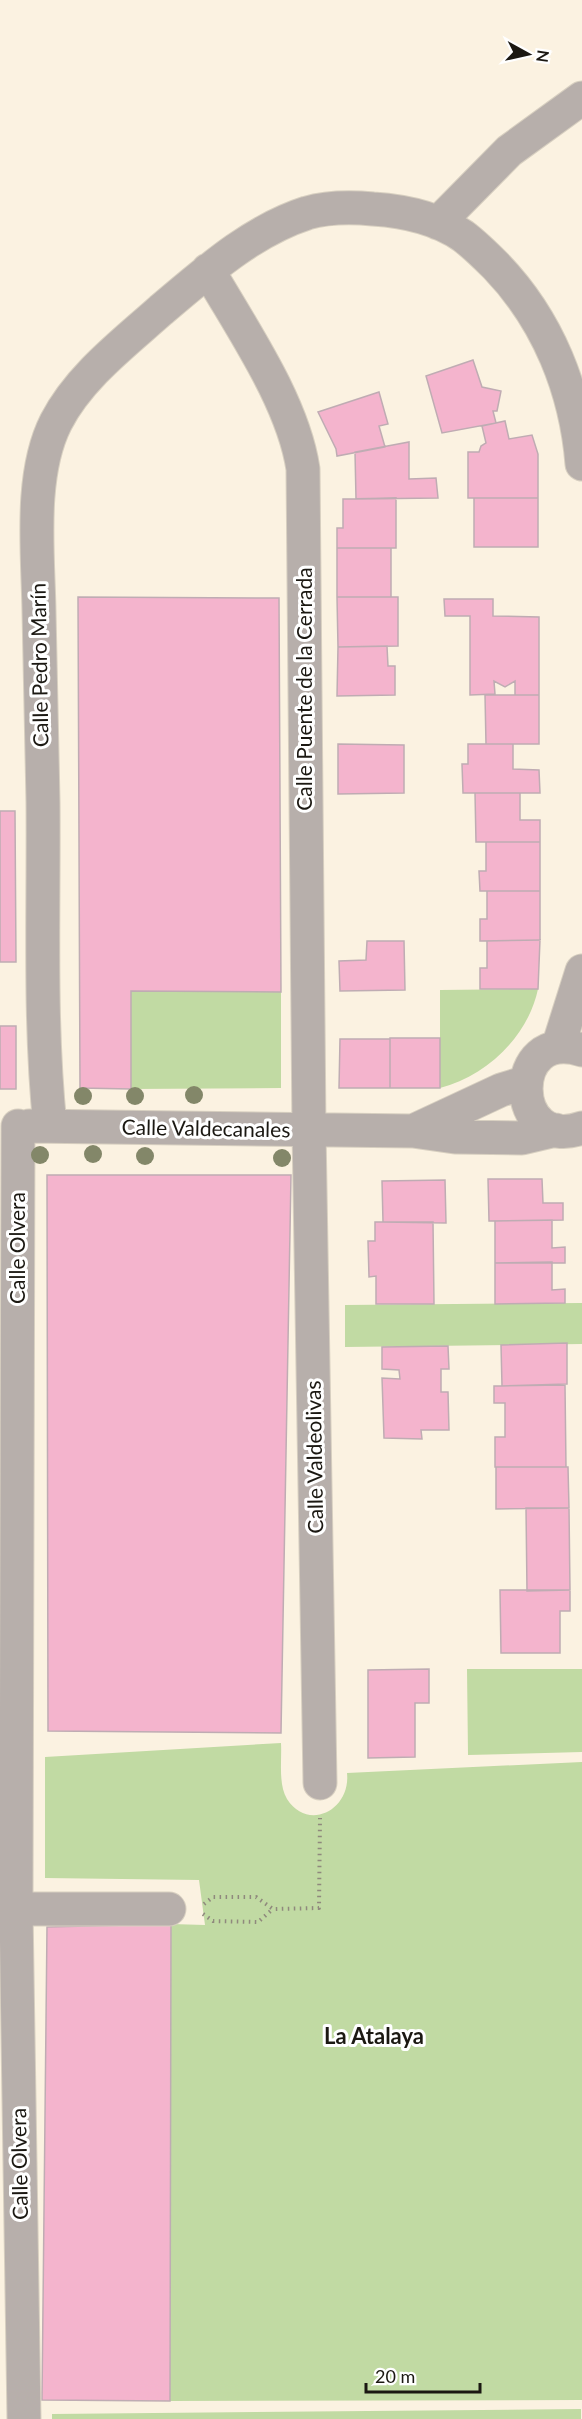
<svg xmlns="http://www.w3.org/2000/svg" width="582" height="2419" font-family="Lato,sans-serif">
<style>
.green{fill:#c1daa3}
.building{fill:#f4b4cd;stroke:#bfacb3;stroke-width:1.5}
.lines{fill:none;stroke-linecap:round;stroke-linejoin:round}
.street-casing{stroke:#d7cfc0;stroke-width:35}
.path{stroke:#8f897d;stroke-width:4;stroke-dasharray:1.5 4.5;stroke-linecap:butt}
.street{stroke:#b7afab;stroke-width:33}
.tree{fill:#838769}
.labels{text-anchor:middle;stroke-width:6;stroke-linejoin:round;paint-order:stroke}
.street-label{font-size:21px;fill:#1b1812;stroke:#fff}
.neighbourhood-label{font-size:22px;font-weight:bold;fill:#1b1812;stroke:#fff}
</style>
<rect width="100%" height="100%" fill="#fbf2e1"/>
<path class="green" d="M538,989C528,1037 486,1076 440,1088V990Z
M131,991L281,992V1088L131,1089Z
M582,1303V1344L345,1347V1305Z
M467,1669H582V1752L468,1755Z
M281,1743C282,1760 278,1784 287,1799C308,1832 351,1810 347,1773L582,1762V2400L170,2401L171,1924L205,1925L199,1880L45,1878V1757Z
M581,2409V2419H52V2414Z"/>
<path class="building" d="M473,360L482,387L501,391L497,411H493L496,423L442,433L426,376Z
M379,392L388,424L379,426L385,447L337,456L336,449L318,412Z
M505,421L509,439L532,435L538,454V498H468V452H479L481,446L486,443L482,426Z
M409,442V479L436,478L438,498L356,499L355,452Z
M396,498V548H337V528H343V499Z
M474,498H538V547H474Z
M337,548H391V597H337Z
M78,597L279,598L281,992L131,991V1089L80,1088Z
M337,597H398V646L338,647Z
M444,599H493V616L539,617V695H515V681L505,687L494,681L495,694L470,695V616H445Z
M387,646L388,666H395V695L337,696L338,647Z
M485,695H539V744H486Z
M338,744L404,745V793L338,794Z
M468,744H513V769L539,770L540,793H463L462,764H468Z
M475,793H520V820H540V842H476Z
M0,811H15L16,962H0Z
M486,842H540V891H480L479,871H486Z
M487,891H540V940L480,941V919H487Z
M540,940L538,989H480V968H487V941Z
M367,941H404L405,990L340,991L339,961L366,960Z
M0,1026H16V1089H0Z
M390,1038H440V1088H390Z
M340,1039H390V1088H339Z
M47,1175H291L281,1733L48,1731Z
M488,1179H542L543,1203H563V1220L489,1221Z
M445,1180L446,1223L383,1222L382,1181Z
M552,1220V1248L565,1247V1263H495V1221Z
M375,1222H433L434,1304H376V1276L369,1277L368,1241H375Z
M552,1262V1290L565,1289V1303L495,1304V1263Z
M567,1343V1384L502,1386L501,1345Z
M448,1346L449,1369H441V1392H448L449,1430H421L422,1439L384,1438L382,1378L400,1379L399,1370L382,1369V1347Z
M565,1385L566,1467H495V1437H505V1403H494V1386Z
M496,1467H568L569,1508L496,1509Z
M526,1508H569L570,1590L527,1591Z
M500,1590H570V1611H560V1653H501Z
M429,1669V1703H415V1757L368,1758V1670Z
M171,1924L170,2401L42,2400L47,1927Z"/>
<g class="lines">
<defs>
<path id="street" d="M438,223L509,151L582,98
M208,270C242,329 293,402 303,469L309,1130L320,1783
M558,1047L582,971
M582,1050C506,1025 509,1154 582,1128
M18,1126L16,1909L24,2419
M29,1126L413,1131L455,1137L522,1138L556,1130
M50,1126C39,1019 44,910 43,802C42,739 40,675 39,611C38,553 29,475 56,422C79,377 124,343 161,310C205,273 251,231 307,213C328,207 351,207 373,209C404,211 437,218 463,236C475,245 486,256 496,266C548,320 576,390 582,464
M413,1131L501,1090L524,1083
M16,1909H169"/>
</defs>
<use href="#street" class="street-casing"/>
<path class="path" d="M204,1904L213,1897H256L273,1909L319,1908L320,1818
M203,1914L213,1921L258,1922L273,1909"/>
<use href="#street" class="street"/>
</g>
<g class="tree">
<circle cx="194" cy="1095" r="9"/>
<circle cx="83" cy="1096" r="9"/>
<circle cx="135" cy="1096" r="9"/>
<circle cx="93" cy="1154" r="9"/>
<circle cx="40" cy="1155" r="9"/>
<circle cx="145" cy="1156" r="9"/>
<circle cx="282" cy="1158" r="9"/>
</g>
<g class="labels">
<g class="street-label">
<text transform="translate(40 665) rotate(-91)" y="7">Calle Pedro Marín</text>
<text transform="translate(305 689) rotate(-90)" y="7">Calle Puente de la Cerrada</text>
<text transform="translate(206 1129) rotate(1)" y="7">Calle Valdecanales</text>
<text transform="translate(18 1248) rotate(-90)" y="7">Calle Olvera</text>
<text transform="translate(315 1457) rotate(-91)" y="7">Calle Valdeolivas</text>
<text transform="translate(20 2164) rotate(-91)" y="7">Calle Olvera</text>
</g>
<g class="neighbourhood-label">
<text x="374" y="2044">La Atalaya</text>
</g>
</g>
<g transform="translate(528 54) rotate(98)" stroke="#ffffff" stroke-width="4.5" paint-order="stroke">
<path d="M0-4.5L10 22L0 15L-10 22Z" fill="#1b1812"/>
<text y="-9" font-size="16" font-weight="bold" text-anchor="middle" fill="#1b1812">N</text>
</g>
<path d="M366 2383v9h114v-9" fill="none" stroke="#1b1812" stroke-width="3"/>
<text x="375" y="2383" font-size="18" fill="#1b1812" stroke="#ffffff" stroke-width="4.5" paint-order="stroke">20 m</text>
</svg>
